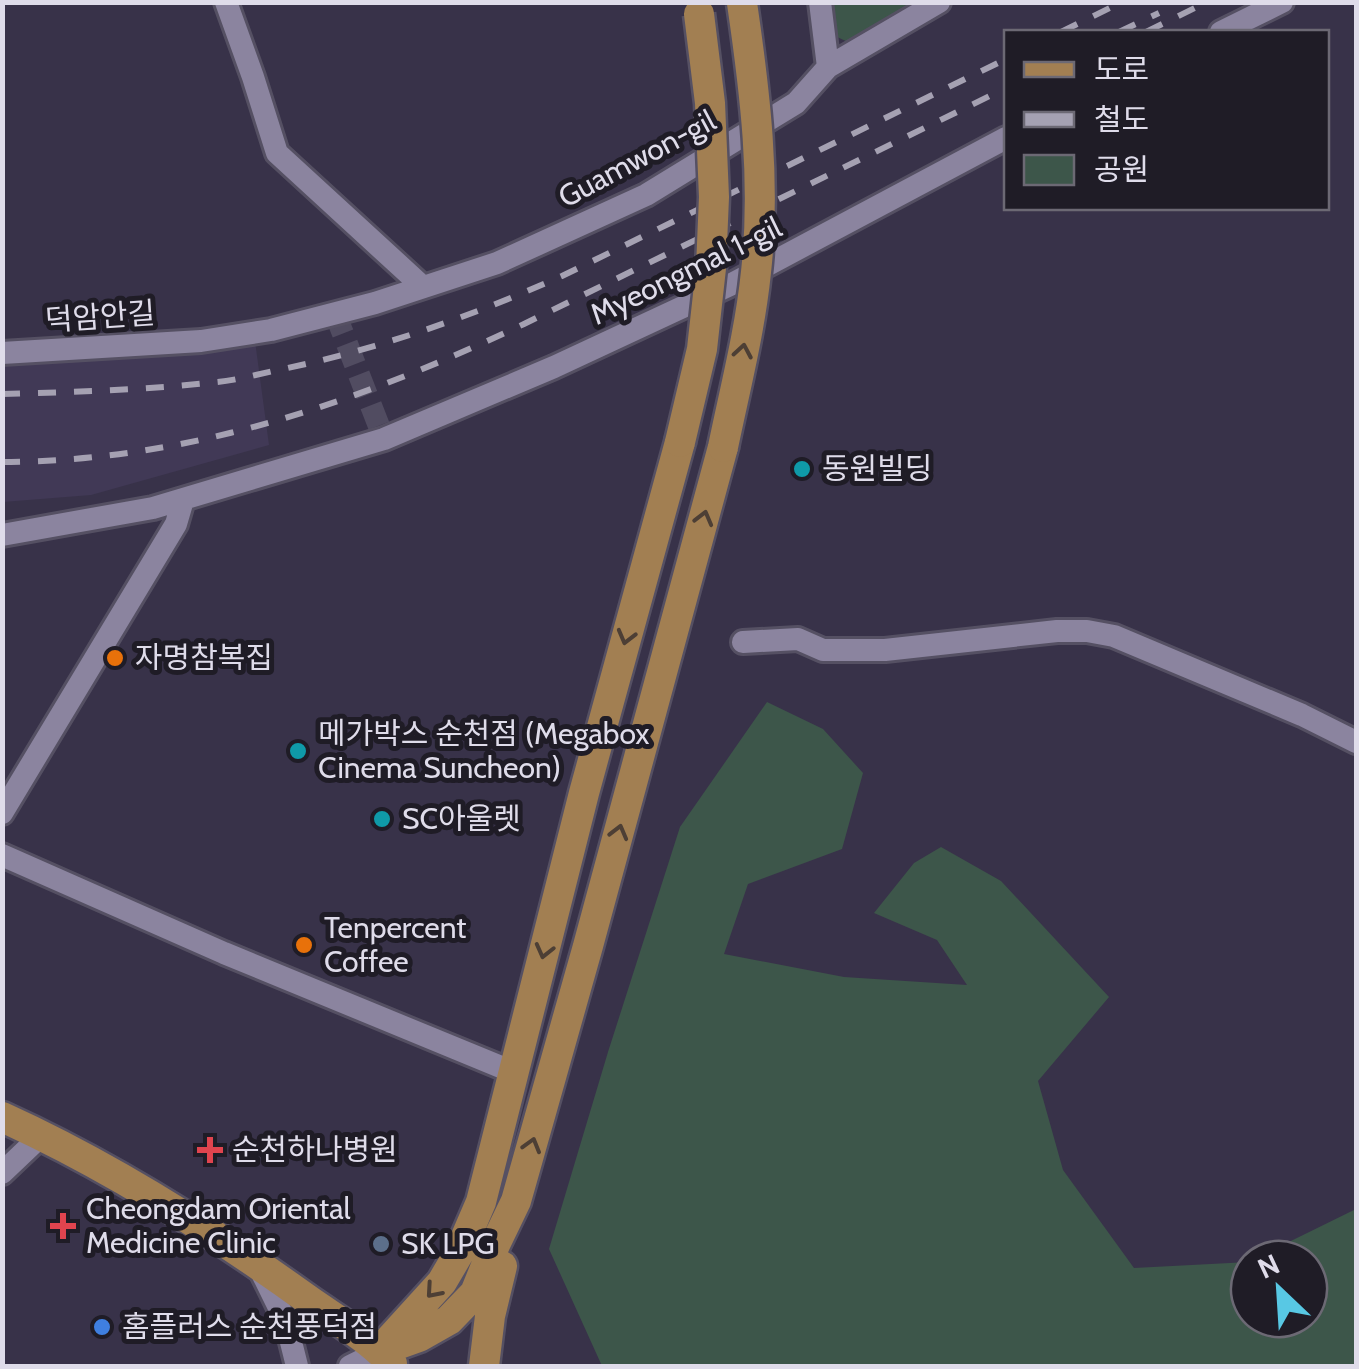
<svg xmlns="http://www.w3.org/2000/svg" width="1359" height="1369" font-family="Cabin,'Noto Sans KR',sans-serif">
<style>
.built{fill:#413956}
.green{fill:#3d564a}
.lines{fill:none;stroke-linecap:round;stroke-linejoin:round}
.minor-tunnel{stroke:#514c61;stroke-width:22;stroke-dasharray:22 11;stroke-linecap:butt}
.minor-casing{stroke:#555063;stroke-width:28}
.major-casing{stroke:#555063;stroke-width:35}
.minor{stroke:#8b849f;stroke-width:22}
.major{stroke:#a27f52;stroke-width:30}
.rail{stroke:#a5a1b2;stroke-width:6;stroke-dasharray:18 18;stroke-linecap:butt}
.major-bridge-casing{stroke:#555063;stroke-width:35;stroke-linecap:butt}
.major-bridge{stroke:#a27f52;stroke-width:30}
.oneway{stroke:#4d3f35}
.culture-dot{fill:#0f9aa8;stroke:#1f1c26;stroke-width:4}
.food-dot{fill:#e8710a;stroke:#1f1c26;stroke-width:4}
.health-dot{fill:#e0444e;stroke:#1f1c26;stroke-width:4}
.service-dot{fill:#5c6f8a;stroke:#1f1c26;stroke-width:4}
.shop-dot{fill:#3f7fe0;stroke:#1f1c26;stroke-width:4}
.labels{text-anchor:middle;stroke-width:10;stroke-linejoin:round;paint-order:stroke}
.street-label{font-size:30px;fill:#dfdcea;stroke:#1f1c26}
.poi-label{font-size:30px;fill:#dfdcea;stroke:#1f1c26;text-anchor:start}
</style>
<rect width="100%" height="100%" fill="#383249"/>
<path class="built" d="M253,326L269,445L91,495L3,502L2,362L41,363Z"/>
<path class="green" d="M830,3H924L850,43L835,36Z
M767,702L823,729L863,773L842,849L748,884L724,954L844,977L967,985L937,940L874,913L914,863L941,847L1001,881L1109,997L1038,1081L1063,1170L1134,1268L1249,1262V1319H1309V1259H1254L1356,1209V1366H602L549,1249L608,1052L680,827Z"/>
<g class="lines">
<path class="minor-tunnel" d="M335,313L384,439"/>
<defs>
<path id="minor" d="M226,2L253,77L277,153L423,287
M820,2L828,67
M1221,32L1282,2
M2,353L201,341L271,330L375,303L497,263L646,195L796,103L828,67L939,2
M2,535L153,508L384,439L554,367L730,285L1006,138
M743,642L798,639L823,650H885L1057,631H1087L1114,636L1302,715L1356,742
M2,813L176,524L183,500
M2,855L224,953L513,1072
M2,1173L42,1135
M258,1265L286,1322L297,1366
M350,1366L380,1351"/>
<path id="major" d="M2,1117C110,1166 211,1230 307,1299C335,1319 369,1338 392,1364
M382,1348L442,1282L459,1253L481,1202L584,793L680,442
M380,1351L419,1337L449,1320L475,1293L492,1251L516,1201L588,946L723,447
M484,1366L490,1316L502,1266"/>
</defs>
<use href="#minor" class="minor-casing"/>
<use href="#major" class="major-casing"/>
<use href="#minor" class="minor"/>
<use href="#major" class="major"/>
<path class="rail" d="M1061,32L1122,2
M1119,32L1159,13
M1146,32L1207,2
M2,394C74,392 146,390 217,382C238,380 258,374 278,370C376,350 470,317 562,276L1006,59
M2,462C187,462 359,402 524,324L1006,88"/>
<defs>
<path id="major-bridge" d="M680,442L702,349L711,268L714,197L710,103L699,14
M723,447C735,389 750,331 756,272C766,182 755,92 742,3"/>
</defs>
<use href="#major-bridge" class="major-bridge-casing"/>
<use href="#major-bridge" class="major-bridge"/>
</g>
<defs><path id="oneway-chevron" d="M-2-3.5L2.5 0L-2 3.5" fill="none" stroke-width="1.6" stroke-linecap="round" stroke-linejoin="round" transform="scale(2.5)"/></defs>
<g class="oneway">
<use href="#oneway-chevron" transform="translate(743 351) rotate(-80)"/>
<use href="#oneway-chevron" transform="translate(704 518) rotate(-75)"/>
<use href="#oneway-chevron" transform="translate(626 637) rotate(105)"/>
<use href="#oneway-chevron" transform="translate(619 832) rotate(-75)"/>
<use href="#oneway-chevron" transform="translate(544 951) rotate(104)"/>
<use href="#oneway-chevron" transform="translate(532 1145) rotate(-74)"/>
<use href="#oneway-chevron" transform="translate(433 1291) rotate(131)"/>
</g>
<g class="culture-dot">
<circle cx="802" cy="469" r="10"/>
<circle cx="298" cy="751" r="10"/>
<circle cx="382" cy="819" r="10"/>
</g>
<g class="food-dot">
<circle cx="115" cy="658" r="10"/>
<circle cx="304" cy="945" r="10"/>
</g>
<g class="health-dot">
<path d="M205 1135h10v10h10v10h-10v10h-10v-10h-10v-10h10z"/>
<path d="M58 1211h10v10h10v10h-10v10h-10v-10h-10v-10h10z"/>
</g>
<circle class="service-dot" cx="381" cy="1244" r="10"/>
<circle class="shop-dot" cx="102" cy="1327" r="10"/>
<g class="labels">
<g class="street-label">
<text transform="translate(637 159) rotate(-28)" y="10">Guamwon-gil</text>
<text transform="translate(686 271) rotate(-26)" y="10">Myeongmal 1-gil</text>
<text transform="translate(100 317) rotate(-4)" y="10">덕암안길</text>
</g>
<g class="poi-label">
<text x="822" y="479">동원빌딩</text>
<text x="135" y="668">자명참복집</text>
<text x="318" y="744">메가박스 순천점 (Megabox<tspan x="318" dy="34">Cinema Suncheon)</tspan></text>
<text x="402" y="829">SC아울렛</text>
<text x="324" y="938">Tenpercent<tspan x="324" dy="34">Coffee</tspan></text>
<text x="232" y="1160">순천하나병원</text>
<text x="86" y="1219">Cheongdam Oriental<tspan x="86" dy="34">Medicine Clinic</tspan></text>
<text x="401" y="1254">SK LPG</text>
<text x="122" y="1337">홈플러스 순천풍덕점</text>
</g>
</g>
<rect width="1359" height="1369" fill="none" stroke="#dfdcea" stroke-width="10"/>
<rect x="1004" y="30" width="325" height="180" fill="#1f1c26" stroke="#6c6974" stroke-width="2.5"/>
<rect x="1024" y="62" width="50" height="15" fill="#a27f52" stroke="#6c6974" stroke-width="2.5"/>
<text x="1094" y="80" font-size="30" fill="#dfdcea">도로</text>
<rect x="1024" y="112" width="50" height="15" fill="#a5a1b2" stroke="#6c6974" stroke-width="2.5"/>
<text x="1094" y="130" font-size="30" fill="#dfdcea">철도</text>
<rect x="1024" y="155" width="50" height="30" fill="#3d564a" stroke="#6c6974" stroke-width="2.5"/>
<text x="1094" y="180" font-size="30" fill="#dfdcea">공원</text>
<g transform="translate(1279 1289) rotate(335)"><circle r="48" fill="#1f1c26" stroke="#6c6974" stroke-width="2.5"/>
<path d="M0-8L18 38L0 25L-18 38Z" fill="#58c8e4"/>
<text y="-15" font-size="28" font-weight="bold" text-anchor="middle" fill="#dfdcea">N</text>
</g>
</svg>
